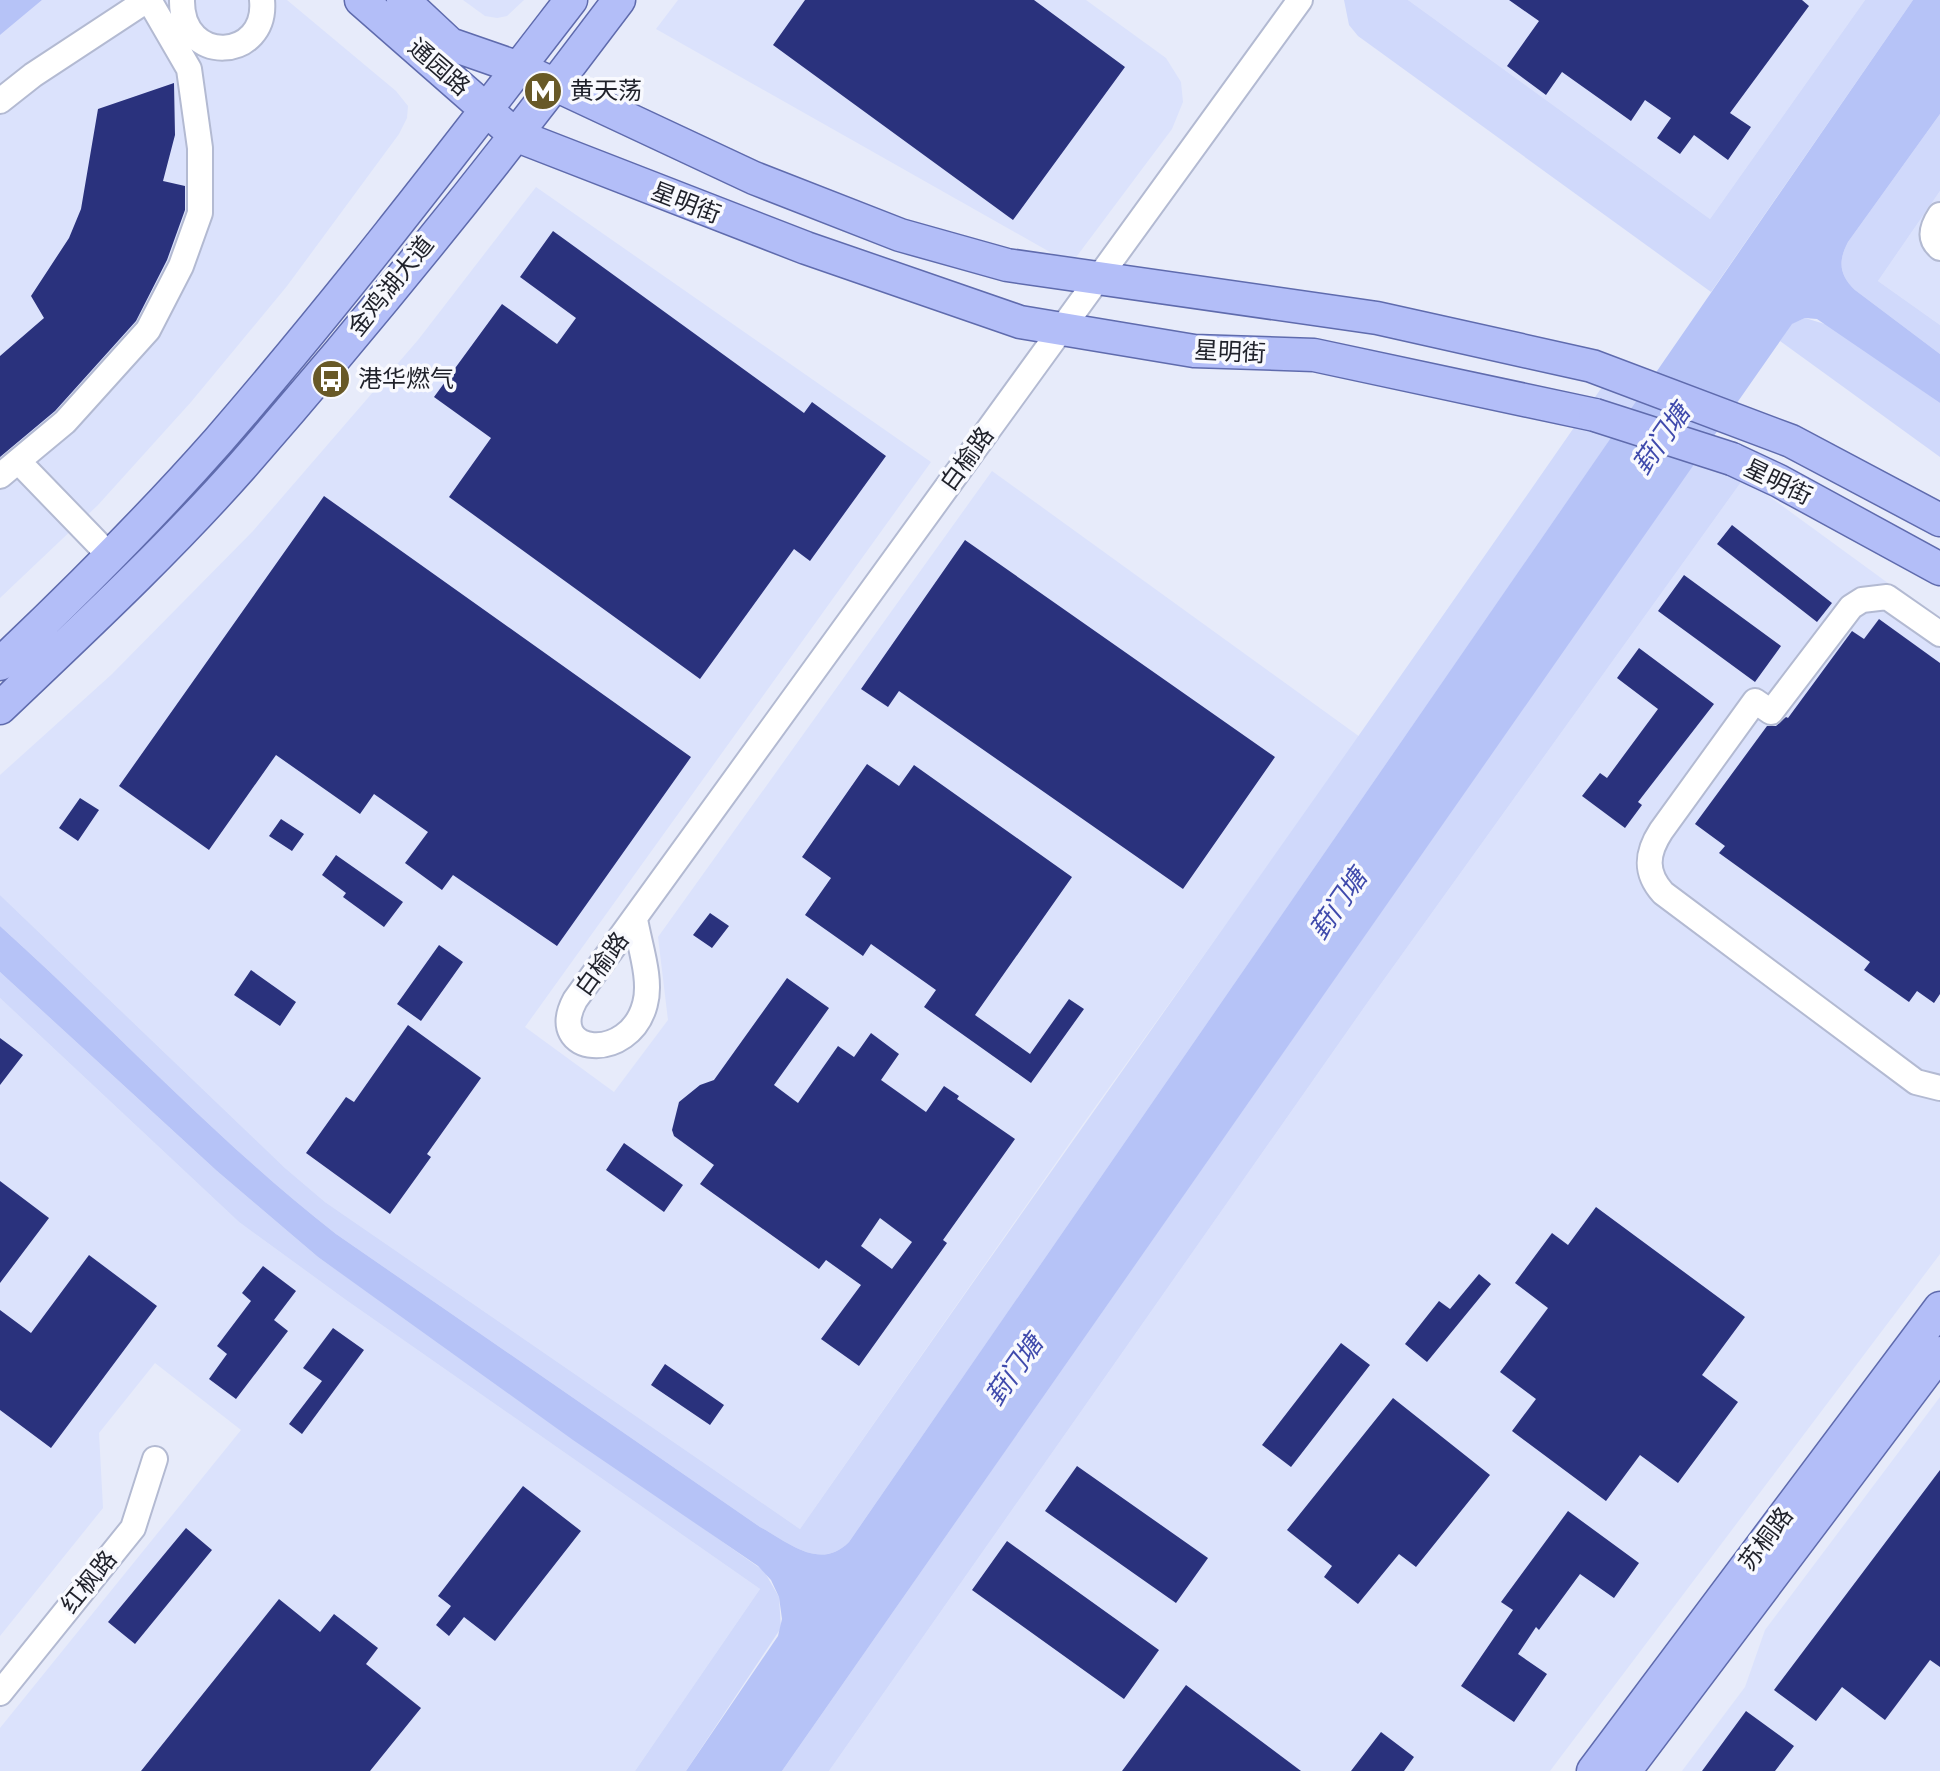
<svg xmlns="http://www.w3.org/2000/svg" width="1940" height="1771" font-family="Cabin,'Noto Sans SC',sans-serif">
<style>
.built{fill:#dbe2fc}
.green{fill:#d0d9fb}
.water{fill:#b6c3f7}
.building{fill:#2a327d;fill-rule:evenodd}
.lines{fill:none;stroke-linecap:round;stroke-linejoin:round}
.minor-casing{stroke:#b3bad2;stroke-width:28}
.major-casing{stroke:#5f6bad;stroke-width:35}
.minor{stroke:#fff;stroke-width:24}
.major{stroke:#b3bef8;stroke-width:32}
.major-bridge-casing{stroke:#5f6bad;stroke-width:35;stroke-linecap:butt}
.major-bridge{stroke:#b3bef8;stroke-width:32}
.labels{text-anchor:middle;stroke-width:7;stroke-linejoin:round;paint-order:stroke}
.street-label{font-size:24px;fill:#1f212a;stroke:#f8f9fe}
.poi-label{font-size:24px;fill:#1f212a;stroke:#f8f9fe;text-anchor:start}
.water-label{font-size:26px;font-style:italic;fill:#3f4aac;stroke:#f8f9fe}
</style>
<rect width="100%" height="100%" fill="#e7ebfa"/>
<path class="built" d="M42,0H287L396,91L408,106L407,118L399,134L287,286L191,402L98,505L0,598V35Z
M463,0H524L507,16L497,18L485,16Z
M678,0H1086L1166,58L1181,82L1183,102L1172,129L1071,264L656,29Z
M1408,0H1865L1710,219Z
M536,187L931,462L525,1027L614,1092L668,1020L658,937L992,471L1360,737L1083,1124L800,1529L325,1202L285,1168L0,895V775L111,675L253,531L418,340Z
M1940,191V325L1878,281Z
M1744,478L1940,621V1254L1550,1771H829L1370,999Z
M0,998L239,1222L346,1300L760,1589L635,1771H0V1728L241,1430L155,1363L99,1433L103,1508L0,1636Z
M1940,1397V1771H1682L1745,1687L1765,1630Z"/>
<path class="green" d="M1344,0H1408L1710,219L1865,0H1913L1711,292L1358,36L1349,25Z
M1940,114V191L1878,281L1940,325V354L1855,290C1839,275 1838,261 1848,242Z
M1805,318L1828,325L1940,403V457L1780,341L1791,324Z
M1609,377L1640,396L849,1542C820,1571 789,1543 760,1527L336,1234C216,1140 113,1028 0,926V895L285,1168L325,1202L800,1529C1069,1144 1342,763 1609,377Z
M1704,449L1744,478L1370,999L829,1771H782Z
M0,972L217,1171L318,1257L764,1571L779,1597L781,1628L686,1771H635L760,1589L346,1300L239,1222L0,998Z"/>
<path class="water" d="M0,0H42L0,35Z
M1913,0H1940V114L1848,242C1838,261 1839,275 1855,290L1940,354V403L1817,319L1805,318L1792,324L782,1771H686L778,1636L782,1619L779,1597L771,1580L758,1566L573,1440L318,1257L217,1171L0,972V926C113,1028 216,1140 336,1234L760,1527C789,1543 820,1571 849,1542Z"/>
<path class="building" d="M805,0H1034L1125,67L1013,220L773,45Z
M1509,0H1802L1809,6L1730,113L1751,127L1728,160L1694,135L1680,154L1657,138L1671,118L1645,100L1631,121L1562,72L1546,95L1507,66L1539,21Z
M174,83L175,135L163,181L185,186V210L167,260L136,321L55,411L0,457V356L44,318L31,296L69,238L81,209L98,109Z
M553,231L804,413L812,402L886,456L810,561L794,549L700,679L449,497L491,438L434,397L502,304L557,344L576,318L520,277Z
M324,496L691,757L557,946L453,875L442,890L405,863L428,832L374,794L360,814L276,755L209,850L119,786Z
M1732,525L1832,603L1817,622L1717,544Z
M965,540L1275,757L1183,889L899,691L888,707L861,689Z
M1684,575L1781,646L1755,682L1658,611Z
M1879,619L1940,663V994L1934,1003L1917,991L1909,1002L1864,970L1870,962L1719,853L1725,846L1695,824L1767,726H1776L1786,717L1788,718L1852,631L1864,639Z
M1639,648L1714,704L1638,802L1642,805L1625,828L1582,796L1600,773L1607,778L1658,709L1617,678Z
M867,764L899,786L914,765L1072,877L975,1015L1030,1054L1069,999L1084,1009L1031,1083L924,1007L936,990L871,944L863,956L805,915L831,878L802,857Z
M80,798L99,810L78,841L59,828Z
M281,819L304,834L292,851L269,836Z
M336,855L403,902L384,927L343,897L346,893L322,875Z
M710,913L729,926L712,948L693,935Z
M439,945L463,962L421,1021L397,1004Z
M251,970L296,1002L280,1026L234,995Z
M787,978L829,1008L774,1085L798,1103L838,1046L854,1057L871,1033L899,1054L881,1080L926,1112L944,1086L959,1096L957,1099L1015,1139L943,1240L947,1243L859,1366L821,1339L861,1285L826,1260L819,1269L700,1184L714,1165L674,1136L672,1130L679,1102L700,1085L714,1080ZM880,1218L912,1242L892,1269L861,1246Z
M408,1025L481,1078L427,1154L431,1157L390,1214L306,1153L346,1097L354,1102Z
M0,1038L23,1055L0,1085Z
M624,1143L683,1185L664,1212L606,1170Z
M0,1181L49,1218L0,1283Z
M1596,1207L1745,1317L1702,1375L1738,1402L1678,1483L1640,1455L1606,1501L1512,1431L1536,1399L1500,1372L1548,1308L1515,1283L1552,1233L1568,1245Z
M89,1255L157,1306L51,1448L0,1410V1310L31,1333Z
M263,1266L296,1291L274,1320L288,1331L236,1399L209,1379L227,1354L217,1346L251,1301L242,1293Z
M1479,1274L1491,1284L1427,1362L1405,1344L1439,1301L1450,1309Z
M333,1328L364,1350L302,1434L289,1424L322,1381L303,1368Z
M1341,1343L1370,1365L1291,1467L1262,1445Z
M665,1364L724,1405L710,1425L651,1385Z
M1393,1398L1490,1475L1416,1567L1399,1554L1358,1604L1324,1577L1332,1566L1287,1530Z
M1077,1466L1208,1558L1176,1603L1045,1511Z
M1940,1470V1667L1930,1660L1885,1720L1842,1687L1816,1721L1774,1690Z
M523,1486L581,1531L495,1641L464,1617L449,1636L436,1625L451,1606L438,1596Z
M1568,1511L1639,1563L1614,1598L1580,1574L1539,1630L1536,1627L1518,1654L1547,1674L1514,1722L1461,1686L1513,1610L1501,1602Z
M186,1528L212,1550L135,1644L108,1622Z
M1007,1541L1159,1650L1124,1699L972,1590Z
M279,1599L320,1632L334,1614L378,1648L366,1664L421,1708L370,1771H141Z
M1186,1685L1301,1771H1122Z
M1746,1711L1794,1746L1775,1771H1702Z
M1381,1732L1414,1757L1404,1771H1351Z"/>
<g class="lines">
<defs>
<path id="minor" d="M182,0C181,66 268,61 262,0
M0,101L33,75L147,0
M1940,215C1932,227 1928,238 1940,248
M18,461L110,556
M0,476L65,422L148,330L181,266L200,213V148L189,69L149,0
M1940,634L1887,597L1862,600L1851,607L1771,712L1755,701L1661,831C1646,854 1645,873 1663,893L1916,1082L1940,1088
M635,919C639,944 652,979 645,1004C630,1063 545,1056 575,1000L1300,0
M0,1693L133,1528L155,1459"/>
<path id="major" d="M361,0L515,135L806,248L1020,322L1194,351L1314,355L1595,415
M403,0L450,44L519,68L754,178L900,235L1007,265L1377,318L1592,366L1791,441L1940,520
M1732,459L1779,481L1940,569
M0,664C75,593 149,519 218,441C341,299 456,149 571,0
M0,708C83,629 167,551 243,465C374,315 500,159 619,0
M1593,1771L1940,1308
M1625,1771L1940,1353"/>
</defs>
<use href="#minor" class="minor-casing"/>
<use href="#major" class="major-casing"/>
<use href="#minor" class="minor"/>
<use href="#major" class="major"/>
<defs>
<path id="major-bridge" d="M1595,415L1732,459"/>
</defs>
<use href="#major-bridge" class="major-bridge-casing"/>
<use href="#major-bridge" class="major-bridge"/>
</g>
<defs>
<symbol id="metro-disc" viewBox="-11 -11 22 22"><circle r="9.5" fill="#685927" stroke="#f8f9fe"/><path d="M-5.5 5V-5H-3L0 0L3-5H5.5V5H3V-.5L0 4L-3-.5V5Z" fill="#fff"/></symbol>
<symbol id="bus-disc" viewBox="-11 -11 22 22"><circle r="9.5" fill="#685927" stroke="#f8f9fe"/><path d="M-5-6H5V4H4V6H2V4H-2V6H-4V4H-5ZM-3.5-4V0h7V-4ZM-3.5 1.2v1.5H-2V1.2ZM2 1.2v1.5H3.5V1.2Z" fill="#fff"/></symbol>
</defs>
<g fill-rule="evenodd">
<use href="#metro-disc" x="521" y="69" width="44" height="44"/>
<use href="#bus-disc" x="309" y="357" width="44" height="44"/>
</g>
<g class="labels">
<g class="street-label">
<text transform="translate(439 67) rotate(41)" y="8">通园路</text>
<text transform="translate(686 203) rotate(21)" y="8">星明街</text>
<text transform="translate(391 286) rotate(-51)" y="8">金鸡湖大道</text>
<text transform="translate(1230 352) rotate(3)" y="8">星明街</text>
<text transform="translate(967 459) rotate(-54)" y="8">白榆路</text>
<text transform="translate(1778 482) rotate(26)" y="8">星明街</text>
<text transform="translate(602 964) rotate(-54)" y="8">白榆路</text>
<text transform="translate(1766 1539) rotate(-53)" y="8">苏桐路</text>
<text transform="translate(89 1582) rotate(-51)" y="8">红枫路</text>
</g>
<g class="poi-label">
<text x="570" y="99">黄天荡</text>
<text x="358" y="387">港华燃气</text>
</g>
<g class="water-label">
<text transform="translate(1661 439) rotate(-55)" y="9">葑门塘</text>
<text transform="translate(1338 904) rotate(-55)" y="9">葑门塘</text>
<text transform="translate(1014 1370) rotate(-55)" y="9">葑门塘</text>
</g>
</g>
</svg>
